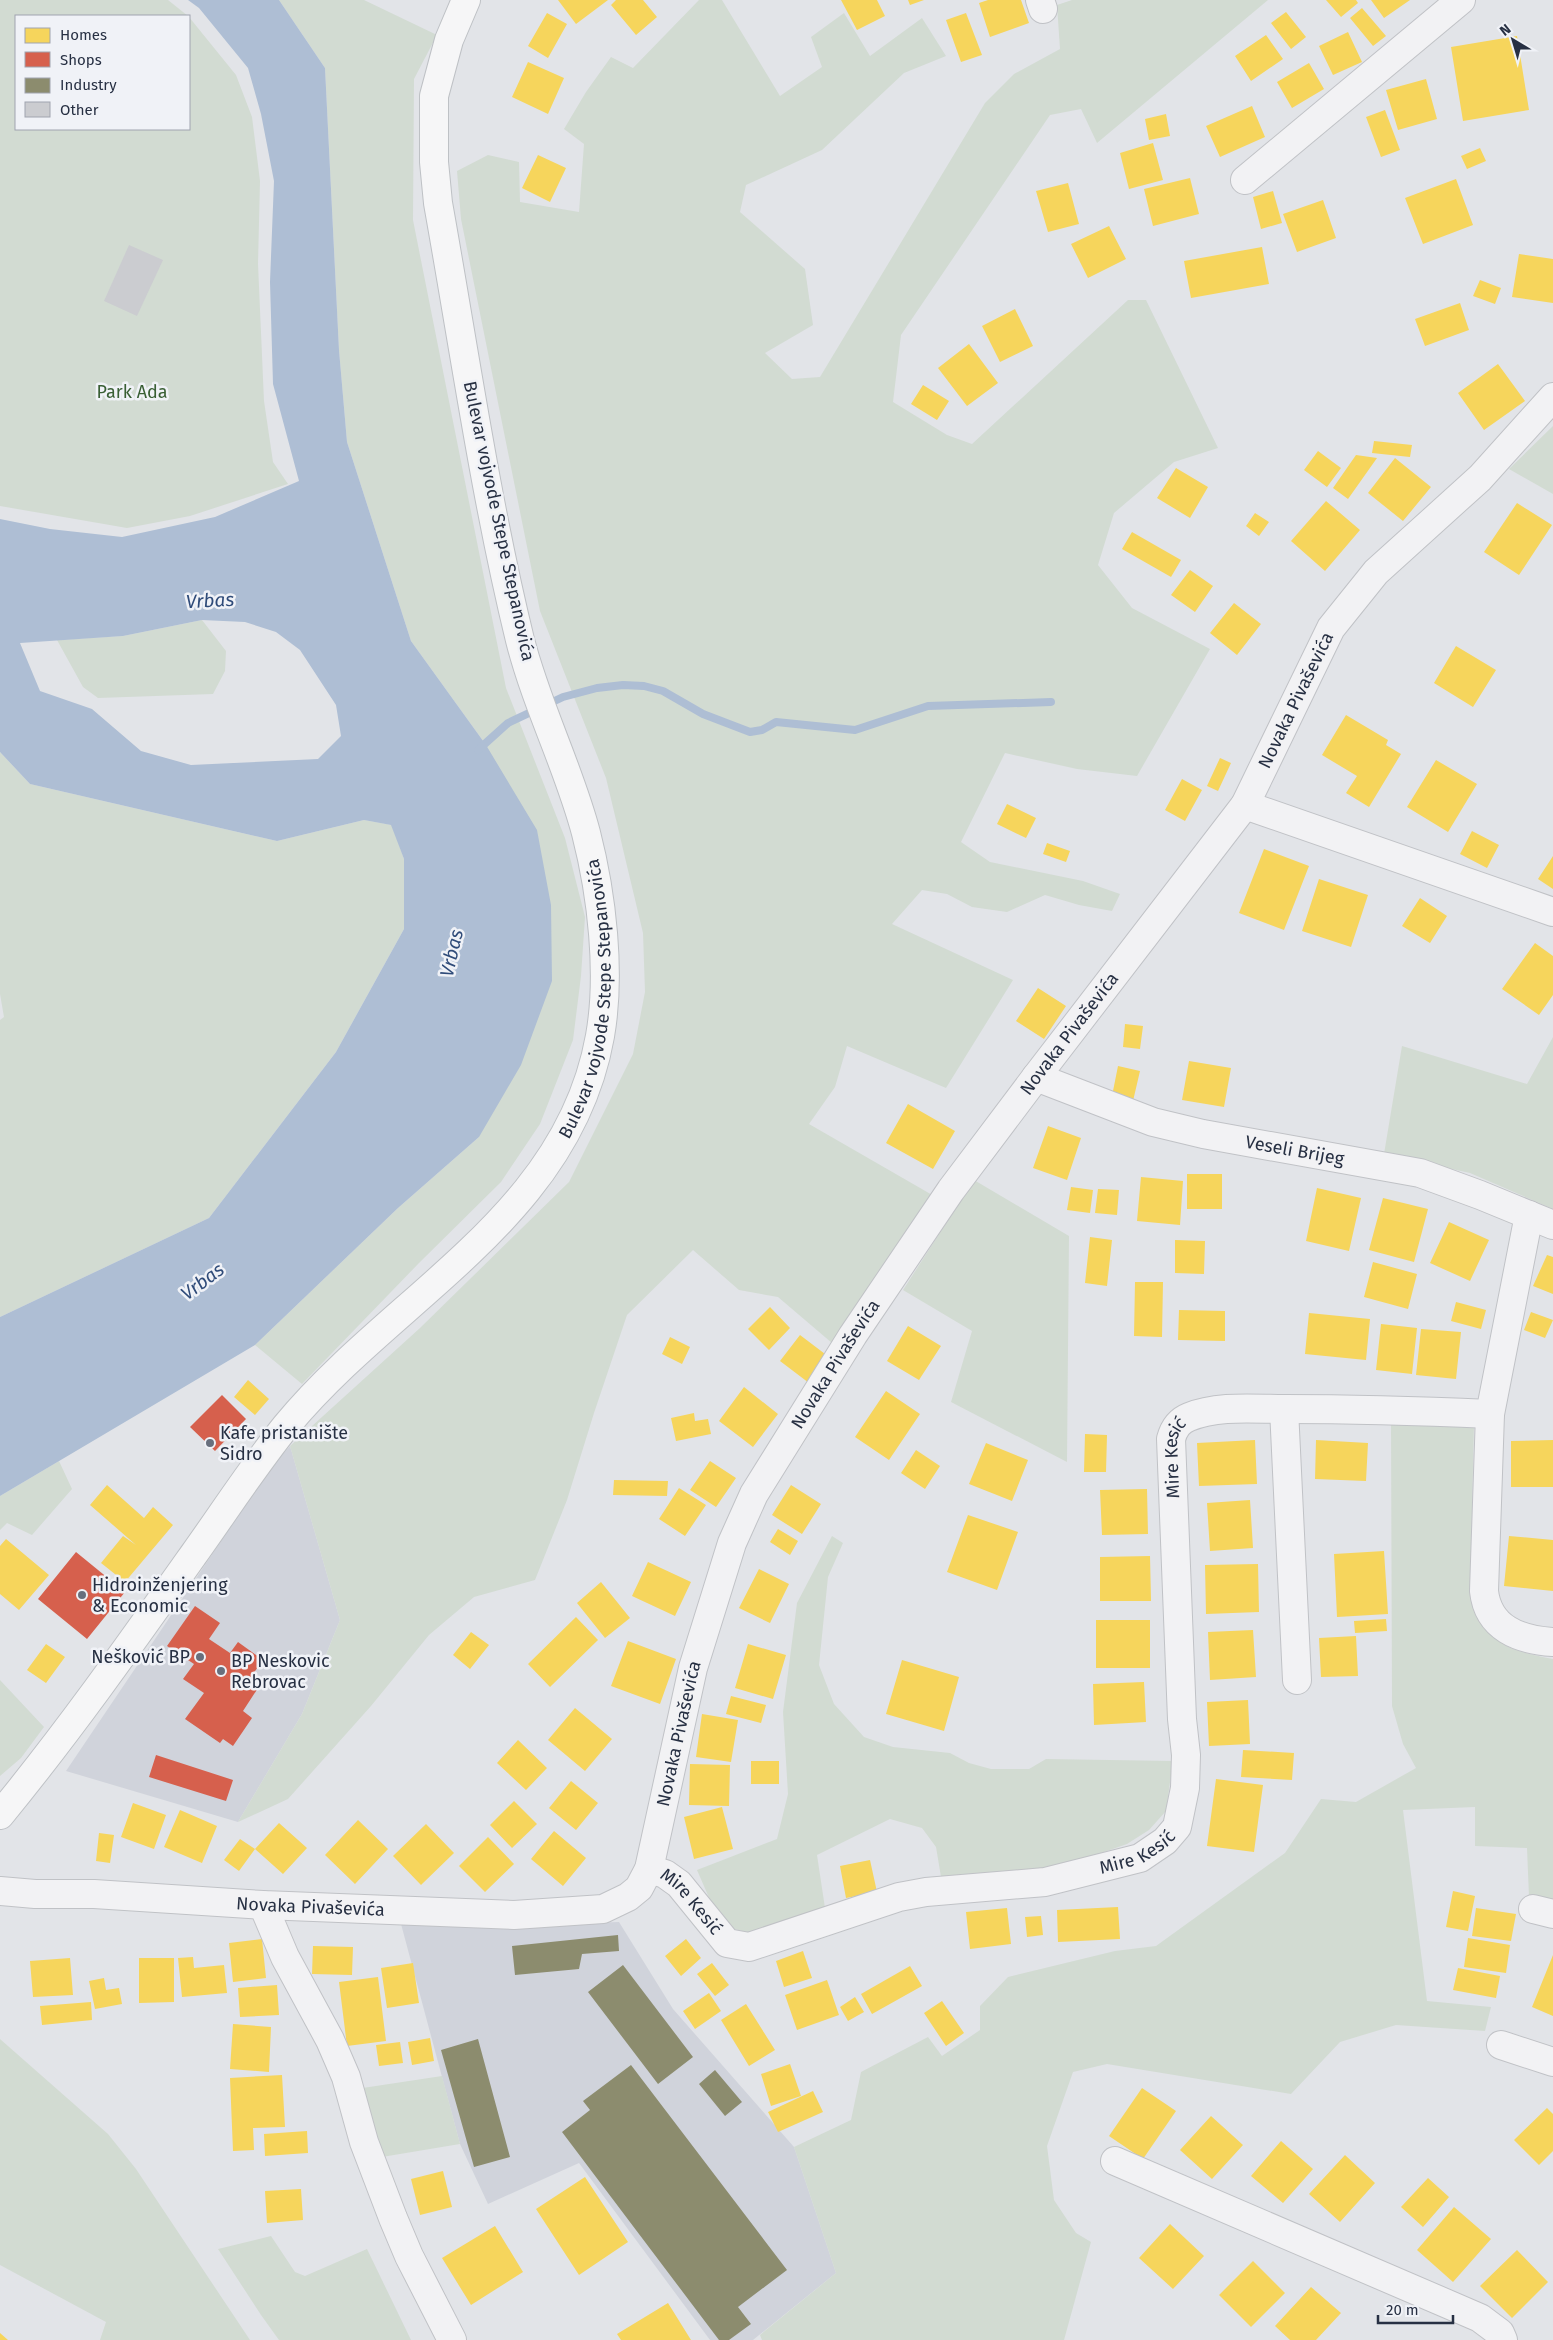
<svg xmlns="http://www.w3.org/2000/svg" width="1553" height="2340" font-family="'Fira Sans',sans-serif">
<style>
.built{fill:#d0d3db}
.green{fill:#d2dbd2}
.water{fill:#aebed4;fill-rule:evenodd}
.homes{fill:#f6d55c}
.shops{fill:#d6604d}
.industry{fill:#8c8c6e}
.lines{fill:none;stroke-linecap:round;stroke-linejoin:round}
.stream{stroke:#aebed4;stroke-width:8}
.building{fill:#cbccd0}
.minor-casing{stroke:#c0c2c6;stroke-width:30}
.major-casing{stroke:#bec1c5;stroke-width:30}
.minor{stroke:#f2f2f4;stroke-width:28}
.major{stroke:#f6f6f7;stroke-width:28}
.poi-dot{fill:#686f7d;stroke:#f0f2f7;stroke-width:2}
.labels{text-anchor:middle;stroke-width:5;stroke-linejoin:round;paint-order:stroke}
.park-label{font-size:18px;fill:#395f34;stroke:#f0f2f7}
.street-label{font-size:18px;fill:#273043;stroke:#f0f2f7}
.poi-label{font-size:18px;fill:#273043;stroke:#f0f2f7;text-anchor:start}
.water-label{font-size:19px;font-style:italic;fill:#2f4b79;stroke:#f0f2f7}
</style>
<rect width="100%" height="100%" fill="#e2e4e8"/>
<path class="built" d="M290,1446L340,1620L302,1714L238,1822L66,1771L271,1467Z
M619,1922L673,2009L794,2147L836,2273L753,2340H710L579,2163L488,2204L460,2144L401,1924L468,1927Z"/>
<path class="green" d="M0,0H168L188,16H16V129H189V17L236,75L252,117L260,181L258,264L264,401L273,462L288,484L190,516L127,528L0,506Z
M279,0H364L437,35L414,79L413,220L506,688L565,838L585,917L581,976L573,1040L540,1124L501,1182L419,1263L302,1384L255,1345L398,1208L479,1137L486,745L411,641L347,442L339,350L325,68Z
M699,0H722L780,96L822,67L811,37L844,13L870,56L922,18L946,56L904,73L822,150L746,185L740,212L805,269L813,325L765,353L792,379L820,377L985,103L1014,74L1060,49L1057,5L1072,0H1268L1097,143L1081,109L1050,115L901,335L893,402L947,435L972,444L1128,300H1146L1218,448L1174,462L1114,513L1098,565L1132,608L1210,649L1137,776L1077,769L1005,753L961,842L990,862L1083,881L1120,894L1112,911L1079,905L1045,895L1007,912L972,907L947,894L922,890L892,924L1013,980L946,1088L847,1046L835,1087L809,1124L934,1196L832,1343L778,1297L739,1290L693,1250L627,1315L594,1413L567,1500L535,1580L474,1597L429,1635L371,1706L288,1799L238,1822L302,1714L340,1620L290,1446L420,1328L569,1182L633,1054L645,992L643,933L606,778L540,611L461,219L457,171L488,155L519,162L520,202L579,212L584,144L564,129L586,92L611,57L633,68Z
M1553,426V494L1509,469Z
M202,620L226,651L225,671L213,694L98,698L83,687L57,640L123,636Z
M0,752L30,784L277,841L364,820L392,825L404,859V929L336,1052L209,1218L0,1317V1020L4,1017L0,994Z
M1553,1037V1209L1470,1173L1384,1154L1402,1046L1527,1084Z
M974,1180L1069,1236L1067,1462L951,1402L972,1331L903,1290Z
M1391,1421L1474,1425L1470,1596C1489,1645 1504,1649 1553,1659V1902L1529,1897L1527,1848L1475,1846V1807L1403,1810L1427,2001L1491,2007L1485,2031L1396,2025L1340,2042L1291,2094L1107,2064L1073,2072L1047,2146L1054,2200L1076,2233L1091,2242L1064,2340H762L760,2335L836,2273L794,2147L851,2120L861,2072L928,2037L942,2056L980,2030V2006L1008,1977L1115,1951L1156,1946L1285,1853L1321,1799L1356,1802L1416,1768L1403,1744L1392,1706Z
M59,1461L72,1489L32,1535L7,1523L0,1530V1496Z
M832,1536L843,1543L828,1577L819,1665L834,1704L864,1737L893,1747L950,1753L969,1763L991,1769H1029L1046,1759L1173,1761L1166,1811L1149,1830L1127,1844L1058,1868L941,1877L936,1847L922,1828L890,1819L817,1855L825,1908L750,1933L731,1928L717,1916L697,1870L777,1839L788,1794L783,1712L797,1603Z
M0,1680L44,1727L21,1758L0,1776Z
M0,2039L108,2134L136,2169L250,2340H100L106,2322L0,2265Z
M442,2076L460,2144L376,2158L356,2089Z
M271,2236L295,2272L305,2276L367,2249L411,2340H279L261,2315L218,2249Z"/>
<path class="water" d="M188,0H279L325,68L339,350L347,442L411,641L486,745L537,830L551,905L552,981L521,1065L479,1137L398,1208L255,1345L0,1496V1317L209,1218L336,1052L404,929V859L391,825L364,820L277,841L30,784L0,752V519L50,529L122,537L215,517L299,481L273,384L270,282L274,181L261,114L248,68L199,8ZM202,620L245,622L276,632L300,650L336,705L341,736L318,759L191,765L141,751L92,709L40,691L20,643L123,636Z"/>
<path class="homes" d="M558,0H608L576,24Z
M616,0H643L657,17L636,35L611,5Z
M841,0H877L885,16L857,30Z
M908,0H924L910,5Z
M988,0H1021L1029,23L990,37L979,3Z
M1326,0H1356L1358,3L1341,17Z
M1371,0H1410L1384,18Z
M1362,8L1386,36L1373,46L1350,18Z
M1286,12L1306,37L1291,49L1271,23Z
M547,13L567,24L548,58L528,46Z
M966,13L982,55L961,62L946,20Z
M1348,32L1362,62L1333,75L1319,46Z
M1266,35L1283,59L1251,81L1235,56Z
M1517,36L1529,110L1463,121L1451,47Z
M528,62L564,78L548,114L512,97Z
M1309,63L1324,89L1292,108L1277,82Z
M1426,79L1437,119L1398,130L1386,90Z
M1252,106L1265,137L1220,157L1206,126Z
M1385,110L1400,150L1381,157L1366,117Z
M1166,114L1170,136L1149,140L1145,119Z
M1153,143L1163,180L1129,189L1120,153Z
M1480,148L1486,161L1467,169L1461,156Z
M538,155L566,168L550,202L522,188Z
M1190,178L1199,214L1153,226L1144,189Z
M1456,179L1473,225L1423,244L1405,198Z
M1068,183L1079,224L1048,232L1036,191Z
M1273,191L1282,223L1261,229L1253,197Z
M1323,200L1336,238L1297,252L1283,214Z
M1109,226L1126,259L1088,278L1071,244Z
M1262,247L1269,284L1191,298L1184,261Z
M1519,254L1553,259V303L1512,297Z
M1480,280L1501,288L1495,304L1473,296Z
M1460,303L1469,330L1425,346L1415,319Z
M1015,309L1033,346L1000,362L982,326Z
M969,344L998,383L967,406L938,368Z
M1498,364L1525,401L1484,430L1458,393Z
M923,385L949,401L937,420L911,404Z
M1374,441L1412,445L1410,457L1372,453Z
M1318,451L1341,468L1327,487L1304,470Z
M1356,455L1377,458L1348,499L1333,488Z
M1395,458L1431,487L1403,521L1368,493Z
M1176,468L1208,487L1190,518L1157,498Z
M1326,501L1360,530L1325,571L1291,541Z
M1517,503L1552,525L1519,575L1484,552Z
M1255,513L1269,522L1259,536L1246,526Z
M1132,532L1181,560L1171,577L1122,549Z
M1190,570L1213,586L1195,612L1171,595Z
M1234,603L1261,624L1237,655L1210,633Z
M1456,646L1496,670L1473,707L1434,683Z
M1346,715L1388,740L1386,745L1401,754L1369,807L1346,793L1357,776L1322,755Z
M1220,758L1231,763L1218,791L1207,786Z
M1436,760L1477,784L1448,832L1407,807Z
M1182,779L1202,790L1185,821L1165,810Z
M1007,804L1036,818L1026,838L997,824Z
M1472,831L1499,845L1487,868L1460,854Z
M1047,843L1070,851L1066,862L1043,854Z
M1264,849L1309,866L1284,930L1239,913Z
M1553,856V889L1538,879Z
M1319,879L1368,895L1351,947L1302,931Z
M1420,898L1447,916L1430,943L1402,926Z
M1535,943L1553,956V995L1539,1015L1502,989Z
M1038,988L1066,1006L1044,1039L1016,1021Z
M1125,1024L1143,1026L1140,1049L1123,1047Z
M1189,1061L1231,1068L1224,1107L1182,1100Z
M1118,1066L1140,1071L1133,1101L1112,1096Z
M908,1104L955,1131L933,1169L886,1143Z
M1048,1126L1081,1138L1067,1180L1033,1168Z
M1187,1174H1222V1209H1187Z
M1141,1177L1183,1181L1180,1225L1137,1221Z
M1071,1187L1093,1190L1090,1213L1067,1210Z
M1317,1188L1361,1198L1349,1251L1306,1241Z
M1098,1189L1119,1190L1117,1215L1095,1213Z
M1383,1198L1428,1209L1414,1262L1369,1250Z
M1449,1222L1489,1240L1470,1281L1430,1263Z
M1090,1237L1112,1240L1107,1286L1085,1283Z
M1175,1240L1205,1241L1204,1274L1175,1273Z
M1547,1255L1553,1257V1294L1533,1286Z
M1373,1262L1417,1274L1408,1309L1364,1297Z
M1135,1282H1163L1162,1337L1134,1336Z
M1456,1302L1486,1310L1481,1329L1451,1321Z
M770,1307L790,1328L769,1350L748,1329Z
M1179,1310L1225,1311V1341L1178,1340Z
M1531,1312L1553,1320L1545,1338L1524,1330Z
M1309,1313L1370,1319L1366,1360L1305,1354Z
M1381,1324L1417,1328L1412,1374L1376,1370Z
M908,1326L941,1346L919,1380L887,1361Z
M1421,1329L1461,1332L1456,1379L1416,1375Z
M800,1335L829,1357L809,1383L780,1361Z
M670,1337L690,1347L682,1364L662,1354Z
M248,1380L269,1399L255,1415L234,1397Z
M744,1387L778,1414L753,1447L719,1421Z
M886,1391L920,1414L889,1460L855,1437Z
M694,1413L695,1421L708,1419L711,1434L676,1441L671,1418Z
M1085,1434L1107,1435L1106,1472H1084Z
M1255,1440L1257,1484L1199,1486L1197,1443Z
M1316,1440L1368,1443L1366,1481L1315,1479Z
M1553,1440V1487H1511V1441Z
M986,1443L1028,1460L1012,1501L969,1484Z
M916,1450L940,1466L925,1489L901,1473Z
M710,1461L736,1478L716,1507L690,1490Z
M614,1480L668,1481L667,1496L613,1495Z
M107,1485L144,1518L153,1507L173,1525L125,1582L101,1563L123,1536L136,1545L90,1505Z
M791,1485L821,1504L802,1534L772,1515Z
M679,1488L706,1505L685,1536L659,1519Z
M1147,1489L1148,1534L1102,1535L1100,1490Z
M1250,1500L1253,1548L1210,1551L1207,1503Z
M968,1515L1018,1532L997,1590L947,1572Z
M778,1529L798,1541L790,1555L770,1542Z
M1509,1536L1553,1540V1591L1504,1586Z
M6,1539L49,1575L19,1610L0,1594V1546Z
M1384,1551L1388,1614L1337,1617L1334,1554Z
M1150,1556L1151,1601H1100V1557Z
M648,1562L691,1582L675,1616L632,1596Z
M1258,1564L1259,1612L1206,1614L1205,1565Z
M759,1569L789,1584L770,1623L739,1608Z
M601,1582L630,1618L605,1638L577,1603Z
M576,1617L598,1640L550,1687L528,1664Z
M1386,1619L1387,1631L1355,1633L1354,1621Z
M1096,1620H1150V1668H1096Z
M1253,1630L1256,1677L1210,1680L1208,1632Z
M471,1632L489,1645L470,1669L453,1655Z
M1356,1636L1358,1676L1321,1677L1319,1638Z
M628,1641L676,1659L660,1704L611,1686Z
M46,1644L65,1657L46,1683L27,1670Z
M748,1644L786,1655L773,1699L735,1688Z
M902,1660L959,1677L944,1731L886,1714Z
M1144,1682L1146,1722L1094,1725L1093,1684Z
M731,1696L766,1705L761,1723L726,1714Z
M1248,1700L1250,1744L1209,1746L1207,1702Z
M575,1708L612,1739L585,1771L548,1740Z
M702,1714L738,1720L731,1762L696,1757Z
M518,1740L547,1768L526,1790L497,1763Z
M1243,1750L1294,1753L1292,1780L1241,1777Z
M751,1761H779V1784H751Z
M690,1764L730,1765L729,1806L689,1805Z
M1216,1779L1263,1785L1254,1852L1207,1846Z
M571,1781L598,1803L576,1830L549,1808Z
M514,1801L537,1824L512,1848L490,1825Z
M133,1803L166,1815L154,1849L121,1837Z
M722,1807L733,1849L694,1859L684,1817Z
M180,1810L217,1826L202,1863L164,1847Z
M358,1820L388,1849L355,1884L325,1855Z
M279,1823L307,1848L283,1874L255,1849Z
M426,1824L454,1853L421,1885L393,1856Z
M554,1831L586,1858L563,1886L531,1859Z
M99,1833L114,1835L110,1863L96,1861Z
M488,1837L514,1864L485,1892L459,1866Z
M240,1839L255,1849L239,1871L224,1860Z
M870,1860L877,1892L846,1898L840,1866Z
M1453,1891L1475,1896L1468,1931L1446,1927Z
M1118,1907L1120,1939L1058,1942L1057,1910Z
M1007,1908L1011,1944L970,1949L966,1912Z
M1476,1908L1516,1914L1511,1941L1472,1936Z
M1041,1916L1043,1935L1027,1937L1025,1917Z
M1468,1938L1510,1945L1506,1973L1464,1967Z
M262,1939L266,1978L233,1982L229,1943Z
M686,1939L701,1958L681,1976L665,1956Z
M313,1946L353,1947L352,1975L312,1974Z
M803,1951L812,1978L784,1987L776,1961Z
M1553,1955V2016L1532,2007Z
M193,1957L194,1968L224,1965L227,1993L182,1997L178,1958Z
M70,1958L73,1995L33,1997L30,1961Z
M139,1958H174V2002L139,2003Z
M413,1963L419,2003L387,2008L381,1968Z
M712,1963L729,1985L715,1996L697,1974Z
M910,1966L922,1986L872,2014L861,1994Z
M1458,1968L1500,1976L1496,1998L1453,1990Z
M378,1977L386,2041L347,2046L339,1982Z
M104,1978L106,1990L119,1988L122,2004L95,2009L89,1981Z
M827,1980L839,2015L797,2030L785,1995Z
M277,1985L279,2015L240,2017L238,1988Z
M709,1993L721,2011L695,2029L683,2011Z
M855,1997L864,2012L848,2021L840,2007Z
M942,2001L964,2033L946,2046L924,2013Z
M91,2002L92,2020L42,2025L40,2006Z
M746,2004L775,2050L749,2066L721,2020Z
M233,2024L271,2027L269,2072L230,2069Z
M430,2038L434,2061L412,2065L408,2042Z
M400,2042L403,2063L379,2066L376,2045Z
M790,2064L801,2096L771,2106L761,2074Z
M282,2075L285,2127L253,2128L254,2150L233,2151L230,2078Z
M1142,2088L1176,2111L1143,2159L1109,2136Z
M813,2091L823,2112L778,2132L768,2112Z
M1547,2108L1553,2114V2151L1539,2165L1514,2140Z
M1211,2116L1243,2145L1212,2179L1180,2150Z
M307,2131L308,2153L265,2156L264,2134Z
M1281,2141L1313,2169L1283,2203L1251,2176Z
M1345,2155L1375,2183L1340,2222L1309,2194Z
M443,2171L452,2207L420,2215L411,2179Z
M585,2177L628,2242L579,2275L536,2209Z
M1428,2178L1449,2197L1423,2227L1401,2207Z
M301,2189L303,2220L267,2223L265,2191Z
M1454,2207L1491,2239L1453,2282L1417,2250Z
M1170,2224L1204,2256L1173,2289L1139,2258Z
M495,2226L523,2272L471,2305L442,2258Z
M1517,2250L1548,2282L1512,2318L1480,2286Z
M1253,2261L1285,2293L1251,2327L1219,2295Z
M1311,2287L1341,2313L1316,2340H1290L1275,2326Z
M668,2303L691,2340H621L617,2334Z
M0,2333L8,2340H0Z"/>
<path class="shops" d="M222,1395L246,1419L215,1451L190,1427Z
M76,1552L125,1592L87,1639L38,1599Z
M195,1606L220,1623L209,1639L230,1653L238,1642L263,1660L248,1681L258,1688L243,1711L252,1718L233,1746L223,1739L220,1743L185,1719L204,1693L183,1679L194,1664L167,1646Z
M156,1755L233,1780L226,1801L149,1777Z"/>
<path class="industry" d="M618,1935L619,1951L582,1954L579,1969L515,1975L512,1946Z
M623,1965L693,2057L658,2084L588,1992Z
M478,2039L510,2157L474,2167L441,2050Z
M631,2065L787,2270L738,2307L751,2324L729,2340H719L562,2132L590,2110L583,2101Z
M715,2070L742,2102L725,2116L699,2084Z"/>
<g class="lines">
<path class="stream" d="M478,750L508,723L563,697L597,688L623,685L644,686L663,691L703,714L750,732L762,730L776,722L855,730L928,706L1051,702"/>
</g>
<path class="building" d="M129,245L163,260L137,316L104,301Z"/>
<g class="lines">
<defs>
<g id="minor">
<path d="M1040,0L1043,9"/>
<path d="M1245,180L1461,0"/>
<path d="M1245,805L1553,912"/>
<path id="s1" d="M1036,1077L1153,1122L1203,1134L1420,1173L1480,1195L1553,1225"/>
<path d="M1284,1409L1297,1680"/>
<path d="M1490,1414L1484,1591C1488,1628 1519,1640 1553,1642"/>
<path id="s2" d="M649,1869L665,1874L679,1884L727,1943L749,1947L899,1897L926,1892L1045,1882L1140,1858L1165,1841L1177,1827L1185,1788L1186,1755L1182,1719L1171,1439C1174,1428 1179,1421 1189,1417C1218,1405 1254,1409 1284,1409C1353,1409 1421,1411 1490,1414L1529,1215"/>
<path id="s3" d="M0,1891L35,1894H94L263,1905L514,1915L603,1909L628,1897L639,1888L649,1869L693,1668L732,1543L754,1494L853,1335L951,1190L1036,1077L1245,805L1331,628L1376,572L1480,478L1553,397"/>
<path d="M263,1905L285,1957L330,2040L346,2077L364,2142L393,2218L409,2256L452,2340"/>
<path d="M1533,1909L1553,1914"/>
<path d="M1501,2045L1553,2062"/>
<path d="M1115,2161L1480,2318L1500,2333L1503,2340"/>
</g>
<g id="major">
<path id="s4" d="M0,1815C69,1731 131,1643 194,1554C224,1512 253,1467 286,1426C393,1296 568,1217 600,1036C611,974 602,895 586,833C569,768 537,707 520,640C485,497 464,348 438,203L434,162V96L449,40L466,0"/>
</g>
</defs>
<use href="#minor" class="minor-casing"/>
<use href="#major" class="major-casing"/>
<use href="#minor" class="minor"/>
<use href="#major" class="major"/>
</g>
<g class="poi-dot">
<circle cx="210" cy="1443" r="5"/>
<circle cx="82" cy="1595" r="5"/>
<circle cx="200" cy="1657" r="5"/>
<circle cx="221" cy="1671" r="5"/>
</g>
<g class="labels">
<g class="park-label">
<text x="132" y="398">Park Ada</text>
</g>
<g class="street-label">
<text transform="translate(499 521) rotate(78)" y="6">Bulevar vojvode Stepe Stepanovića</text>
<text dy="6" stroke="none"><textPath href="#s3" startOffset="2021">Novaka Pivaševića</textPath></text>
<text dy="6" stroke="none"><textPath href="#s4" startOffset="1028">Bulevar vojvode Stepe Stepanovića</textPath></text>
<text dy="6" stroke="none"><textPath href="#s3" startOffset="1616">Novaka Pivaševića</textPath></text>
<text dy="6" stroke="none"><textPath href="#s1" startOffset="270">Veseli Brijeg</textPath></text>
<text dy="6" stroke="none"><textPath href="#s3" startOffset="1211">Novaka Pivaševića</textPath></text>
<text dy="6" stroke="none"><textPath href="#s2" startOffset="955">Mire Kesić</textPath></text>
<text dy="6" stroke="none"><textPath href="#s3" startOffset="806">Novaka Pivaševića</textPath></text>
<text dy="6" stroke="none"><textPath href="#s2" startOffset="535">Mire Kesić</textPath></text>
<text dy="6" stroke="none"><textPath href="#s2" startOffset="55">Mire Kesić</textPath></text>
<text dy="6" stroke="none"><textPath href="#s3" startOffset="311">Novaka Pivaševića</textPath></text>
</g>
<g class="poi-label">
<text x="220" y="1439">Kafe pristanište<tspan x="220" dy="21">Sidro</tspan></text>
<text x="92" y="1591">Hidroinženjering<tspan x="92" dy="21">&amp; Economic</tspan></text>
<text x="190" y="1663" text-anchor="end">Nešković BP</text>
<text x="231" y="1667">BP Neskovic<tspan x="231" dy="21">Rebrovac</tspan></text>
</g>
<g class="water-label">
<text transform="translate(210 600) rotate(-3)" y="7">Vrbas</text>
<text transform="translate(451 953) rotate(-77)" y="7">Vrbas</text>
<text transform="translate(202 1281) rotate(-37)" y="7">Vrbas</text>
</g>
</g>
<rect x="15" y="15" width="175" height="115" fill="#f0f2f7" stroke="#a0a4af"/>
<rect x="25" y="28" width="25" height="15" fill="#f6d55c" stroke="#a0a4af"/>
<text x="60" y="40" font-size="15" fill="#273043">Homes</text>
<rect x="25" y="52" width="25" height="15" fill="#d6604d" stroke="#a0a4af"/>
<text x="60" y="65" font-size="15" fill="#273043">Shops</text>
<rect x="25" y="78" width="25" height="15" fill="#8c8c6e" stroke="#a0a4af"/>
<text x="60" y="90" font-size="15" fill="#273043">Industry</text>
<rect x="25" y="102" width="25" height="15" fill="#cbccd0" stroke="#a0a4af"/>
<text x="60" y="115" font-size="15" fill="#273043">Other</text>
<g transform="translate(1513 40) rotate(322)" stroke="#f0f2f7" stroke-width="4" paint-order="stroke">
<path d="M0-4L9 19L0 12L-9 19Z" fill="#273043"/>
<text y="-8" font-size="14" font-weight="bold" text-anchor="middle" fill="#273043">N</text>
</g>
<path d="M1378 2315v8h75v-8" fill="none" stroke="#273043" stroke-width="2.5"/>
<text x="1386" y="2315" font-size="15" fill="#273043" stroke="#f0f2f7" stroke-width="4" paint-order="stroke">20 m</text>
</svg>
